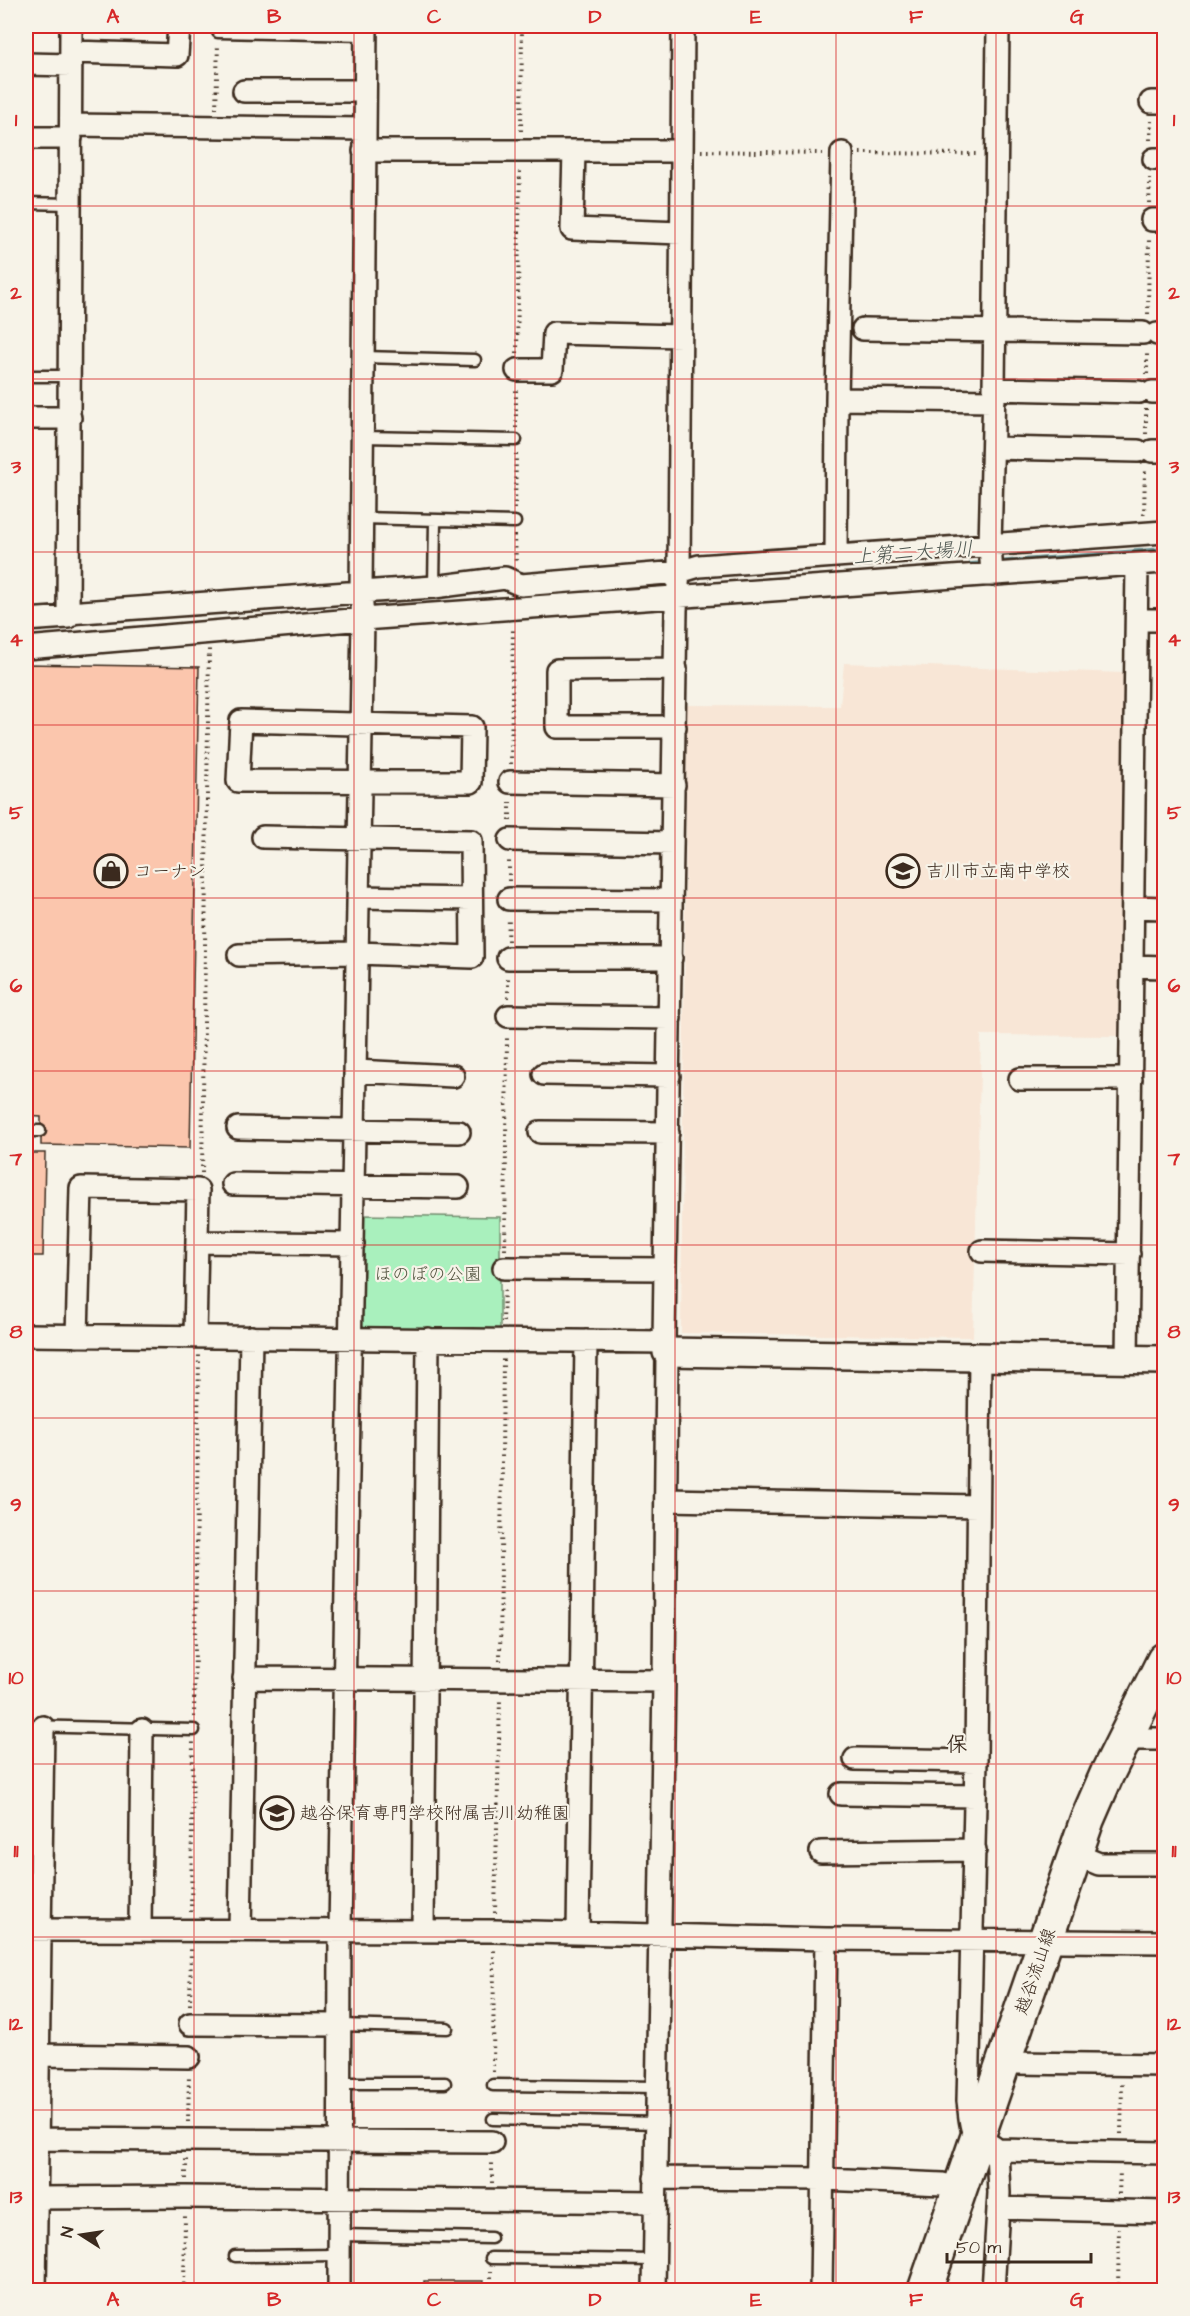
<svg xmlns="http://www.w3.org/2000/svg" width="1190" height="2316" font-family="'Architects Daughter','Klee One',sans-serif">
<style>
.built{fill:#f8e6d6}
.green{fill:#a9f0bd;stroke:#728d6e;stroke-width:1.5}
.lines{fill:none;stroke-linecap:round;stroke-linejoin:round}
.stream{stroke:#6a9396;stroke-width:6}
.building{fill:#fbc6ad;stroke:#3b2a1e;stroke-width:1.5}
.service-casing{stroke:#3b2a1e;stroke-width:15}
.minor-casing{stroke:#3b2a1e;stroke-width:26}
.tertiary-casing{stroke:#3b2a1e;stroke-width:32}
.primary-casing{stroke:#3b2a1e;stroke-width:38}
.path{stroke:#3b2a1e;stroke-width:4;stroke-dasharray:1.5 4.5;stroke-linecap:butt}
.service{stroke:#f7f3e8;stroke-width:10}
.minor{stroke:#f7f3e8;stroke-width:21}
.tertiary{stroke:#f7f3e8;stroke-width:27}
.primary{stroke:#f7f3e8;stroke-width:33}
.grid{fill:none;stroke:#d62828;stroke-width:1.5;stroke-opacity:0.55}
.labels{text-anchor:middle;stroke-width:4.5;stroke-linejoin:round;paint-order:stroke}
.poi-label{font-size:18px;fill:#3b2a1e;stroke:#f7f3e8;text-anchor:start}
.park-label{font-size:18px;fill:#51523e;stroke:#f7f3e8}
.street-label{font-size:18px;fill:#3b2a1e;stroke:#f7f3e8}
.water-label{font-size:20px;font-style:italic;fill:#4e5650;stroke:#f7f3e8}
.quarter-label{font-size:21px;font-weight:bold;fill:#3b2a1e;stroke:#f7f3e8}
.neatline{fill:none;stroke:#d62828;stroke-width:2}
.grid-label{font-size:20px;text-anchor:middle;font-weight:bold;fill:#d62828}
</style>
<rect width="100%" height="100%" fill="#f7f3e8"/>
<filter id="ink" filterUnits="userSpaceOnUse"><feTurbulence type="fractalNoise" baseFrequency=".0167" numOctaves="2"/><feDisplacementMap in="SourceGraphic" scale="12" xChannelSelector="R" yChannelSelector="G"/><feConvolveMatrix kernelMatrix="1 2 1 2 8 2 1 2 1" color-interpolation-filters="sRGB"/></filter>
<g filter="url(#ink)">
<path class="built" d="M844,663L1124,673L1118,1036L981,1035L973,1337L681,1333L687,705L840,706Z"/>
<path class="green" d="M359,1215L500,1217V1333L362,1330L357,1323Z"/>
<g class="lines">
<path class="stream" d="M971,565L1164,550"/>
</g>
<path class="building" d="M26,664L199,667L190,1148L41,1145V1117L26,1116L30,767L26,766Z
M26,1153H45L43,1256H26Z
M424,2281H483V2290H424Z"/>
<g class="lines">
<defs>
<path id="service" d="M218,32L365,35
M26,203L70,204
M363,357L475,360
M26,376H70
M363,437L516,440
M362,518L515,522
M434,587L435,521
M26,1131H40
M26,1726L194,1730
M26,1783H43
M339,2025L447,2028
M339,2083H445
M493,2085L657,2087
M493,2119L657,2123
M340,2235L491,2238
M235,2256L339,2255
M491,2258L655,2260"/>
<path id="minor" d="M71,52L177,55L179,26
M26,64L71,65
M244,91H365
M1151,102H1164
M71,125L364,129
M26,138H71
M364,151H682
M574,151L572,229L681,233
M1154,159H1164
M1152,220H1164
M863,329L1143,333
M1157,334L1164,335
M517,370H552L554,333L681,336
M994,389L1139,392
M1152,392H1164
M837,399L994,401
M26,418H70
M993,448L1138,451
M1152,451H1164
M836,556L837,399L842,153
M992,575L990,545L994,389L998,26
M68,613L361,592L366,26
M26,620L68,617L71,26
M1137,620H1164
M26,648L363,619L1164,562
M241,721L472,727L471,782L238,781Z
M675,727H557V670L676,669
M510,782L674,785
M510,840L672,843
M359,897L471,899
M509,899L671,900
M1133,907L1164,908
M239,955L357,953L472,957L471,841L263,837
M508,958H671
M1132,966L1164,967
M508,1016L670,1018
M356,1071L453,1076
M544,1074L669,1076
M1020,1079H1131
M238,1128L459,1132
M540,1132L668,1133
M233,1184L458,1187
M197,1242L353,1244
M982,1251L1129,1254
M504,1268L665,1269
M26,1335L664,1342
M77,1336L81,1188L198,1190L195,1337
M980,1356L976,1761L968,2101C970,2114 969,2132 980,2140C986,2144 992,2144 997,2150L999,2193L993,2290
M1127,1359L1137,565
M666,1500L978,1506
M244,1678L664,1681
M1124,1739H1164
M855,1759L976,1761
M841,1794L975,1796
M821,1852L975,1850
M1075,1854L1099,1864H1164
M26,1930L494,1931L826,1939L1164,1942
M140,1930L142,1730
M240,1930L251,1337
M423,1931L428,1339
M578,1933L586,1341
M190,2024L339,2025
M39,2055L189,2057
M1006,2059L1016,2063L1164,2065
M38,2139L492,2142
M997,2150L1164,2153
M655,2178L823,2179L943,2184L961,2189
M37,2198L185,2197L655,2202
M998,2208L1164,2212
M35,2290L43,1727
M339,2290L340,1930L363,619L361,592L434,587L505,578L521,585L679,572L699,566L1164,532
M654,2290L664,1681L667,1352L664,1342L665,1269L676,610L679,572L683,26
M821,2290L826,1939"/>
<path id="tertiary" d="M667,1352L1164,1360"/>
<path id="primary" d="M925,2290L1087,1820L1107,1774L1164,1660"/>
</defs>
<use href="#service" class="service-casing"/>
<use href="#minor" class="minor-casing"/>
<use href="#tertiary" class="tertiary-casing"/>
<use href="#primary" class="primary-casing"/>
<path class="path" d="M216,109L218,44
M521,131L522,26
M1150,140L1151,121
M701,151L822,153
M860,153L978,154
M1149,203L1150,178
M1148,314L1149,238
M517,353L520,169
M1147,374V352
M516,428V388
M1146,434V409
M515,509L516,454
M1144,515L1145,469
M515,535L516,563
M511,764L513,628
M510,821V802
M509,881V859
M508,941L509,919
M508,998V976
M202,1173L209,649
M505,1250L507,1036
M503,1322L504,1288
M500,1661L503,1359
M194,1717L199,1355
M191,1912L193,1742
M495,1913L500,1698
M190,2005L191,1949
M493,2072L494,1950
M188,2122L189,2075
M1121,2134L1122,2081
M186,2179V2159
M492,2183V2160
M1119,2194L1120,2171
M184,2290L185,2216
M491,2290V2271
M1118,2290L1119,2228"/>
<use href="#service" class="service"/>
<use href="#minor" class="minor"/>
<use href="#tertiary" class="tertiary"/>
<use href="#primary" class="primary"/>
</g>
</g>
<path class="grid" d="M194,26V2290M354,26V2290M515,26V2290M675,26V2290M836,26V2290M996,26V2290M26,206H1164M26,379H1164M26,552H1164M26,725H1164M26,898H1164M26,1071H1164M26,1245H1164M26,1418H1164M26,1591H1164M26,1764H1164M26,1937H1164M26,2110H1164"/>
<defs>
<symbol id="shop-ring" viewBox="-11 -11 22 22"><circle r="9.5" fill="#f7f3e8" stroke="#3b2a1e" stroke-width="1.5"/><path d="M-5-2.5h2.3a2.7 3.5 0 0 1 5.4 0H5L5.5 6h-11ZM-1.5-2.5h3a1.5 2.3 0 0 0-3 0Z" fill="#3b2a1e"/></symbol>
<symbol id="school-ring" viewBox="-11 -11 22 22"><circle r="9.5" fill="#f7f3e8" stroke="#3b2a1e" stroke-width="1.5"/><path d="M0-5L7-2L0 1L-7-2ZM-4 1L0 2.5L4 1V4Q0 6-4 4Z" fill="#3b2a1e"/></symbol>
</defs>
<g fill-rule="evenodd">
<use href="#shop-ring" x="92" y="852" width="38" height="38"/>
<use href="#school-ring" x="884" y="852" width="38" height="38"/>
<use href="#school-ring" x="258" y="1794" width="38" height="38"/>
</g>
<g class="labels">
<g class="poi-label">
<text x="134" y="877">コーナン</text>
<text x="926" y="877">吉川市立南中学校</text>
<text x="300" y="1819">越谷保育専門学校附属吉川幼稚園</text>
</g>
<g class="park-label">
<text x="428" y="1280">ほのぼの公園</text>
</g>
<g class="street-label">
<text transform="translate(1035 1971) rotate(-71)" y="6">越谷流山線</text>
</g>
<g class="water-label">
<text transform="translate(913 552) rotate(-4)" y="7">上第二大場川</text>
</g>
<g class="quarter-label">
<text x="957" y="1751">保</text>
</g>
</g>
<rect width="1190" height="2316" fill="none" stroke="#f7f3e8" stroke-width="66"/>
<g transform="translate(81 2235) rotate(282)" stroke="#f7f3e8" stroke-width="4.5" paint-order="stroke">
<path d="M0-4.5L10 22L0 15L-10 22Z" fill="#3b2a1e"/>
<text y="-9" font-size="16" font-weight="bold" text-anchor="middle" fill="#3b2a1e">N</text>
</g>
<path d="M947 2253v9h144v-9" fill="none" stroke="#3b2a1e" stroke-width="3"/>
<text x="956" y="2253" font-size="18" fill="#3b2a1e" stroke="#f7f3e8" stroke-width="4.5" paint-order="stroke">50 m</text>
<rect x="33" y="33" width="1124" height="2250" class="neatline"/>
<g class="grid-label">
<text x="113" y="23">A</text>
<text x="274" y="23">B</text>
<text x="434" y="23">C</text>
<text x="595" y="23">D</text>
<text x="756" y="23">E</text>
<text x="916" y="23">F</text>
<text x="1077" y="23">G</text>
<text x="16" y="126">1</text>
<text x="1174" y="126">1</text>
<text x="16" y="299">2</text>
<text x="1174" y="299">2</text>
<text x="16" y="473">3</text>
<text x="1174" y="473">3</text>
<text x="16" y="646">4</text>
<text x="1174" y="646">4</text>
<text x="16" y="819">5</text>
<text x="1174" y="819">5</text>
<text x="16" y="992">6</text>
<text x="1174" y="992">6</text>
<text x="16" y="1165">7</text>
<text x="1174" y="1165">7</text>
<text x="16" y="1338">8</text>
<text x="1174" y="1338">8</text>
<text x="16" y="1511">9</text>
<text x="1174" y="1511">9</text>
<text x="16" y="1684">10</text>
<text x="1174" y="1684">10</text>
<text x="16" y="1857">11</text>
<text x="1174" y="1857">11</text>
<text x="16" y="2030">12</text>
<text x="1174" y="2030">12</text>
<text x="16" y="2203">13</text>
<text x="1174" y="2203">13</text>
<text x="113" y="2306">A</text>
<text x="274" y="2306">B</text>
<text x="434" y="2306">C</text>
<text x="595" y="2306">D</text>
<text x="756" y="2306">E</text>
<text x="916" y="2306">F</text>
<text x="1077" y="2306">G</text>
</g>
</svg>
